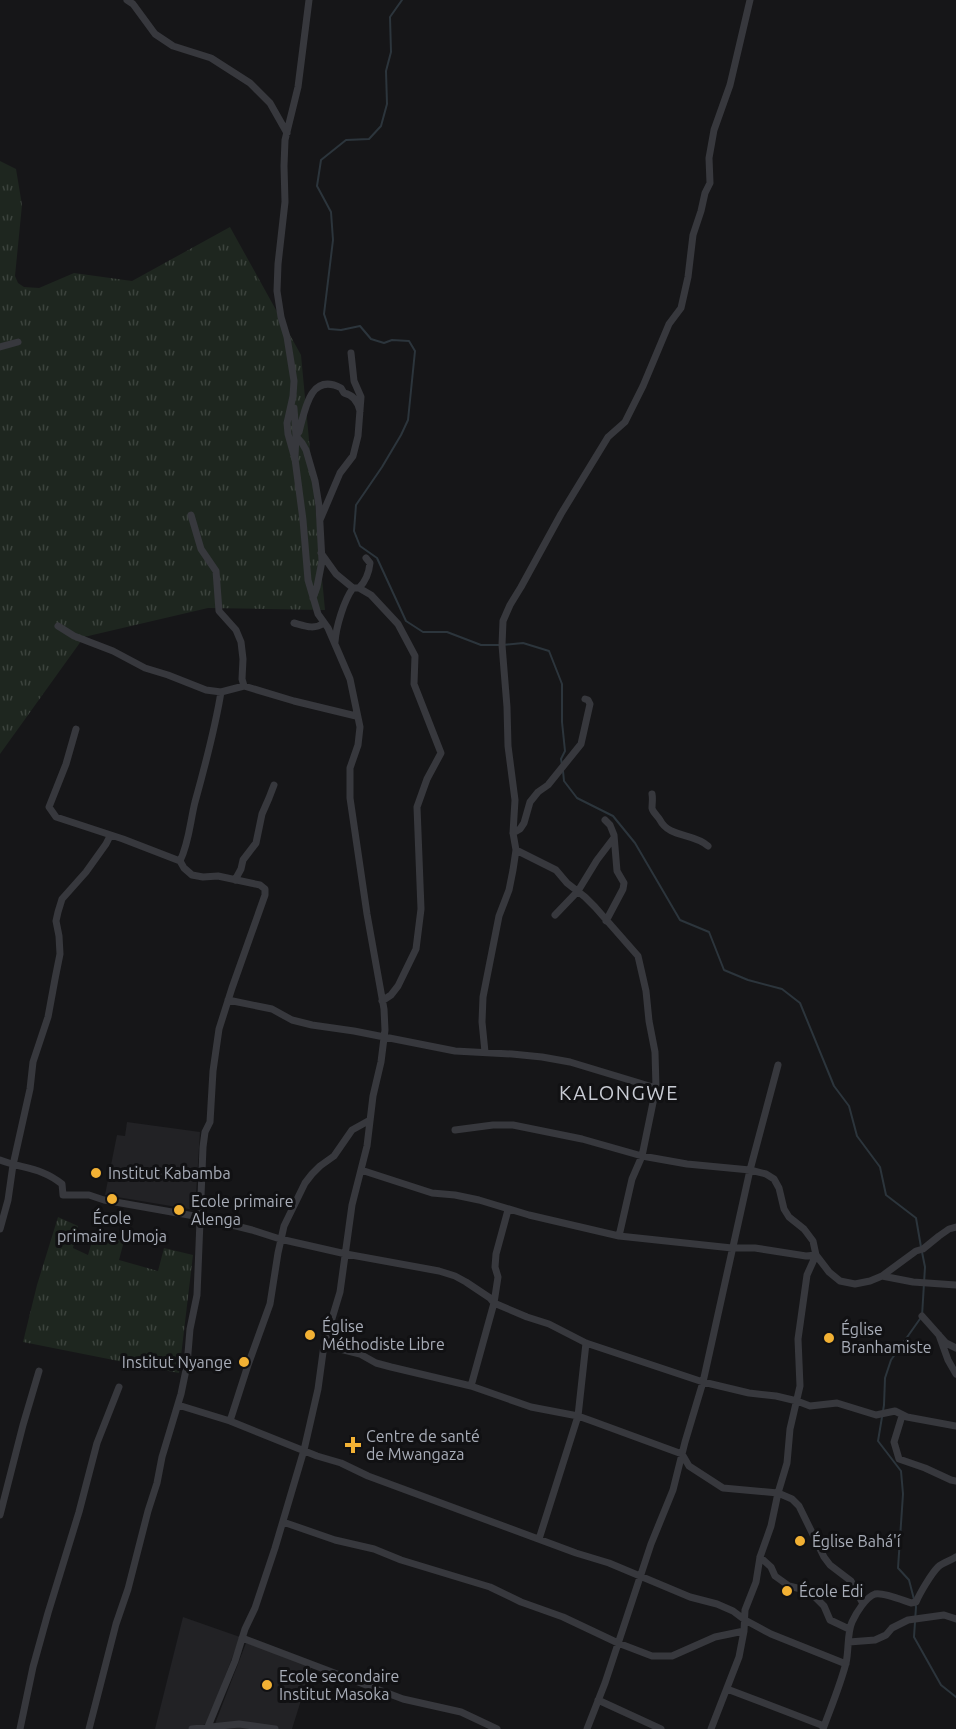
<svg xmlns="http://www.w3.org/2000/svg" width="956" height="1729" font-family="Ubuntu,sans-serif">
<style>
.built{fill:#222225}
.grass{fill:url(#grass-tufts)}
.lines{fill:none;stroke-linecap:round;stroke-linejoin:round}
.stream{stroke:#2c353c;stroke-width:2}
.street{stroke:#37383d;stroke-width:7}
.poi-dot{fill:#f2b134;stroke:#111113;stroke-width:2}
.labels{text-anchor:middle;stroke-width:6;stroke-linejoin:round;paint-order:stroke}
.poi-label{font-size:16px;fill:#a8adb8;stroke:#111113;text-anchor:start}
.quarter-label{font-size:20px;letter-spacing:1.5px;fill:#c9ccd4;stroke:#111113}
</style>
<defs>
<pattern id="grass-tufts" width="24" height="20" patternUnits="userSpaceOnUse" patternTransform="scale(1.5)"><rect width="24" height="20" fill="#1e261f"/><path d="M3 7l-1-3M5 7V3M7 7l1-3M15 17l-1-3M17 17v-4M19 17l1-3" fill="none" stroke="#3c433d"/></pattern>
</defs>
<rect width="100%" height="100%" fill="#161618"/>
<path class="built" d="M127,1122L200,1132L195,1210L105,1195L117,1135L125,1136Z
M183,1617L240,1637L207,1724L188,1729H155Z
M246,1643L312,1665L292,1729H213Z"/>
<path class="grass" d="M0,161L16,169L22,205L15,276L18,283L24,287L39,288L74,273L132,281L230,227L301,355L325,610L208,608L84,637L0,754Z
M58,1217L78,1226L73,1248L88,1255L95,1231L124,1241L119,1260L158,1271L164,1248L193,1255L179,1373L23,1342L37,1285Z"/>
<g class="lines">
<path class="stream" d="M402,0L390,17L391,52L386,71L387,104L381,126L369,139L346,140L321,160L317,186L331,212L333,240L324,314L329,329L341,330L360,326L371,339L384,343L392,340L409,341L415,351L408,420L401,435L382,467L356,505L354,531L360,546L377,558L406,621L423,632H447L481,645H502L523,643L549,651L562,684V722L565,751L561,759L562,765
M563,771L564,781L577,798L613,816L635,843L680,920L709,932L724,970L748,980L782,989L800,1003L834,1086L849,1106L857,1136L880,1167L886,1195L916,1218L921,1247
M922,1252L925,1267L922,1316L891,1360L885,1378L884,1405L878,1441L901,1471L903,1494L898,1568L909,1580L916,1607L914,1637L941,1685L956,1697"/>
<path class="street" d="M127,0L133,4L155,34L173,46L211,58L250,83L270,103L287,133
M0,347L18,342
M294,408L296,436L295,457
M191,515L201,549L216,571L219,611L236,630L241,642L243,659L242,679L244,686
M320,520L340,473L353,456L358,436L361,397L354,381L351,353
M321,553L336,574L353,588H359C366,581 369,573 370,563L366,558
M359,588L371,595L398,624L415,656L414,684L441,753L427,779L417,807L421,909L416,949L398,986L391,995L382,1001
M313,598L317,587L322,561L319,506L315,481L306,450L302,443L296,436L299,432C305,410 310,372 341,388L344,393C354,395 358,402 360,411
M294,623C305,626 314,630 324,623
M58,626L74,636L113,651L145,668L168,675L206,690L221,692L244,686L294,701L356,716
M335,642C336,627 344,600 353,588
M76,729L66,764L49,807L56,817L123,839L180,861L184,868L192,875L203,877L218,876L260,885L265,889V895L232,988L219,1029L213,1071L210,1122L205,1132L203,1147L197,1295L190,1329L187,1365L181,1394L162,1457L157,1483L148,1511L128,1589L116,1624L89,1729
M652,794C653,799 652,803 652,808C653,813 658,816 660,820C669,838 694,833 708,846
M605,820L610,825L614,835L617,871L624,883L623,889L606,921
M513,833L520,829L524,823L530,802L538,792L548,785L581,744L590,704L588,700L585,699
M516,850L556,870L567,883L585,897L595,907L638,956L646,991L649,1021L655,1052L656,1088L642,1156L632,1179L619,1236
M180,861C189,843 190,822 195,802C205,766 215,729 221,692
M235,880L241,869L243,860L256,843L262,814L269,798L274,785
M555,915L578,891L597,860L613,839
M228,1000L272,1009L292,1020L312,1025L354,1031L455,1051L512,1054L542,1057L570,1062L656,1088
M485,1052L482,1022L483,997L499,916L509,890L513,870L516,850L513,833L515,800L508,746L507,707L502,645L503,621L510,605L521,587L561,514L608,437L625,422L643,386L669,324L681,308L688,277L693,235L701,211L705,193L710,183L709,158L714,130L730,85L750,0
M455,1130L493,1125H513L582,1139L642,1156L687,1164L750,1170L766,1174L774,1179L779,1188L784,1209L789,1217L804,1229L813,1241L816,1255L829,1272L840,1281L855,1284L870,1281L882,1276L913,1282L956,1285
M0,1160C23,1169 41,1167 62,1184L63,1195H89L104,1200L200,1217L252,1230L280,1239L346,1254L439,1271L455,1276L466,1282L490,1298L494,1303L527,1317L549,1324L586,1343L703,1382L749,1393L776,1396L797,1401L810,1406L837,1403L876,1415L895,1411L907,1417L956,1426
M361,1170L432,1193L455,1195L479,1200L529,1215L619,1236L732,1248H755L806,1256L816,1255
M0,1229L8,1200L13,1165L30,1089L33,1062L48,1017L55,979L60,954L59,936L56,921L58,912L62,899L86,872L106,844L110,836
M882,1276L916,1251L923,1249L939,1236L949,1229L956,1227
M922,1316L946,1343L956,1348
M939,1335L948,1360L956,1374
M324,1345L360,1354L376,1363L391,1367L471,1386L531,1407L578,1416L592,1421L682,1454L689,1466L723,1488L778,1493L792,1499L799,1506L824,1557L830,1565L851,1581L863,1604
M471,1386L494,1303L498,1277L495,1267L496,1254L508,1210
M178,1405L230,1421L317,1456L341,1463L368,1476L576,1553L609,1563L690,1597L717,1604L733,1611L745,1620L771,1634L846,1664
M902,1416L894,1442L899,1459L925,1468L951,1480L956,1481
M230,1421L248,1365L270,1304L278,1253L284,1226L305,1183L312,1174L320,1166L334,1156L352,1130L370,1120
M0,1515L23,1425L39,1371
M283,1522L335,1540L374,1549L401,1560L490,1587L521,1602L563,1617L618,1643L652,1656H672L715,1637L744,1631
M539,1539L578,1416L586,1343
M760,1557L771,1567L775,1576L789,1586L809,1591L824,1606L830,1620L849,1629
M242,1638L403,1699L461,1712L497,1729
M849,1642L875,1640L886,1635L892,1628L908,1620L944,1615L956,1619
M727,1689L824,1726
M598,1700L661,1729
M20,1729L33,1667L48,1613L79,1512L97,1443L119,1387
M192,1729L239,1724L275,1729
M207,1729L235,1661L245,1629L255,1608L275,1548L304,1450L318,1389L324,1345L340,1292L352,1205L367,1146L373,1096L381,1062L385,1030L384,1009L367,914L350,798V768L358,745L360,727L350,679L328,628L318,614L308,580L303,520L295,459L288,434L287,423L293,396L294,381L287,337L281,317L277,291L278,264L285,202L284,166L285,140L298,87L309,0
M587,1729L605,1683L651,1544L673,1490L685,1442L703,1382L750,1170L778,1065
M711,1729L739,1657L744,1631L745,1610L756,1582L760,1557L771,1526L778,1493L787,1463L790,1429L800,1386L798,1339L807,1275L816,1255
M823,1729C831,1707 840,1686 846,1663C849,1650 847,1633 852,1622C856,1613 866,1597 875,1594C883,1592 902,1600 911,1603L916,1602C920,1593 931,1574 938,1567C943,1562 950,1561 956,1557"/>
</g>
<g class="poi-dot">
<circle cx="96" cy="1173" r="6"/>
<circle cx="112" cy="1199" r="6"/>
<circle cx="179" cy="1210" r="6"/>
<circle cx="310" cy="1335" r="6"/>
<circle cx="829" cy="1338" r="6"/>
<circle cx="244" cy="1362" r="6"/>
<path d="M350 1436h6v6h6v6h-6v6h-6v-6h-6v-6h6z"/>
<circle cx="800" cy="1541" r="6"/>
<circle cx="787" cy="1591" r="6"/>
<circle cx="267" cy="1685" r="6"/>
</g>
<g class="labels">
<g class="poi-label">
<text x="108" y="1179">Institut Kabamba</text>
<text x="191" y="1207">Ecole primaire<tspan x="191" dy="18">Alenga</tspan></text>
<text x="112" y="1224" text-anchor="middle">École<tspan x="112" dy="18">primaire Umoja</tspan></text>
<text x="322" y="1332">Église<tspan x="322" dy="18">Méthodiste Libre</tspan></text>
<text x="841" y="1335">Église<tspan x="841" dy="18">Branhamiste</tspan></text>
<text x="232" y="1368" text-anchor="end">Institut Nyange</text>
<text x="366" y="1442">Centre de santé<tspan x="366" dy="18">de Mwangaza</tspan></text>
<text x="812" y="1547">Église Bahá'í</text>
<text x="799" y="1597">École Edi</text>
<text x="279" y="1682">Ecole secondaire<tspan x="279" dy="18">Institut Masoka</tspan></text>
</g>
<g class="quarter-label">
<text x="619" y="1100">KALONGWE</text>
</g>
</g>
</svg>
